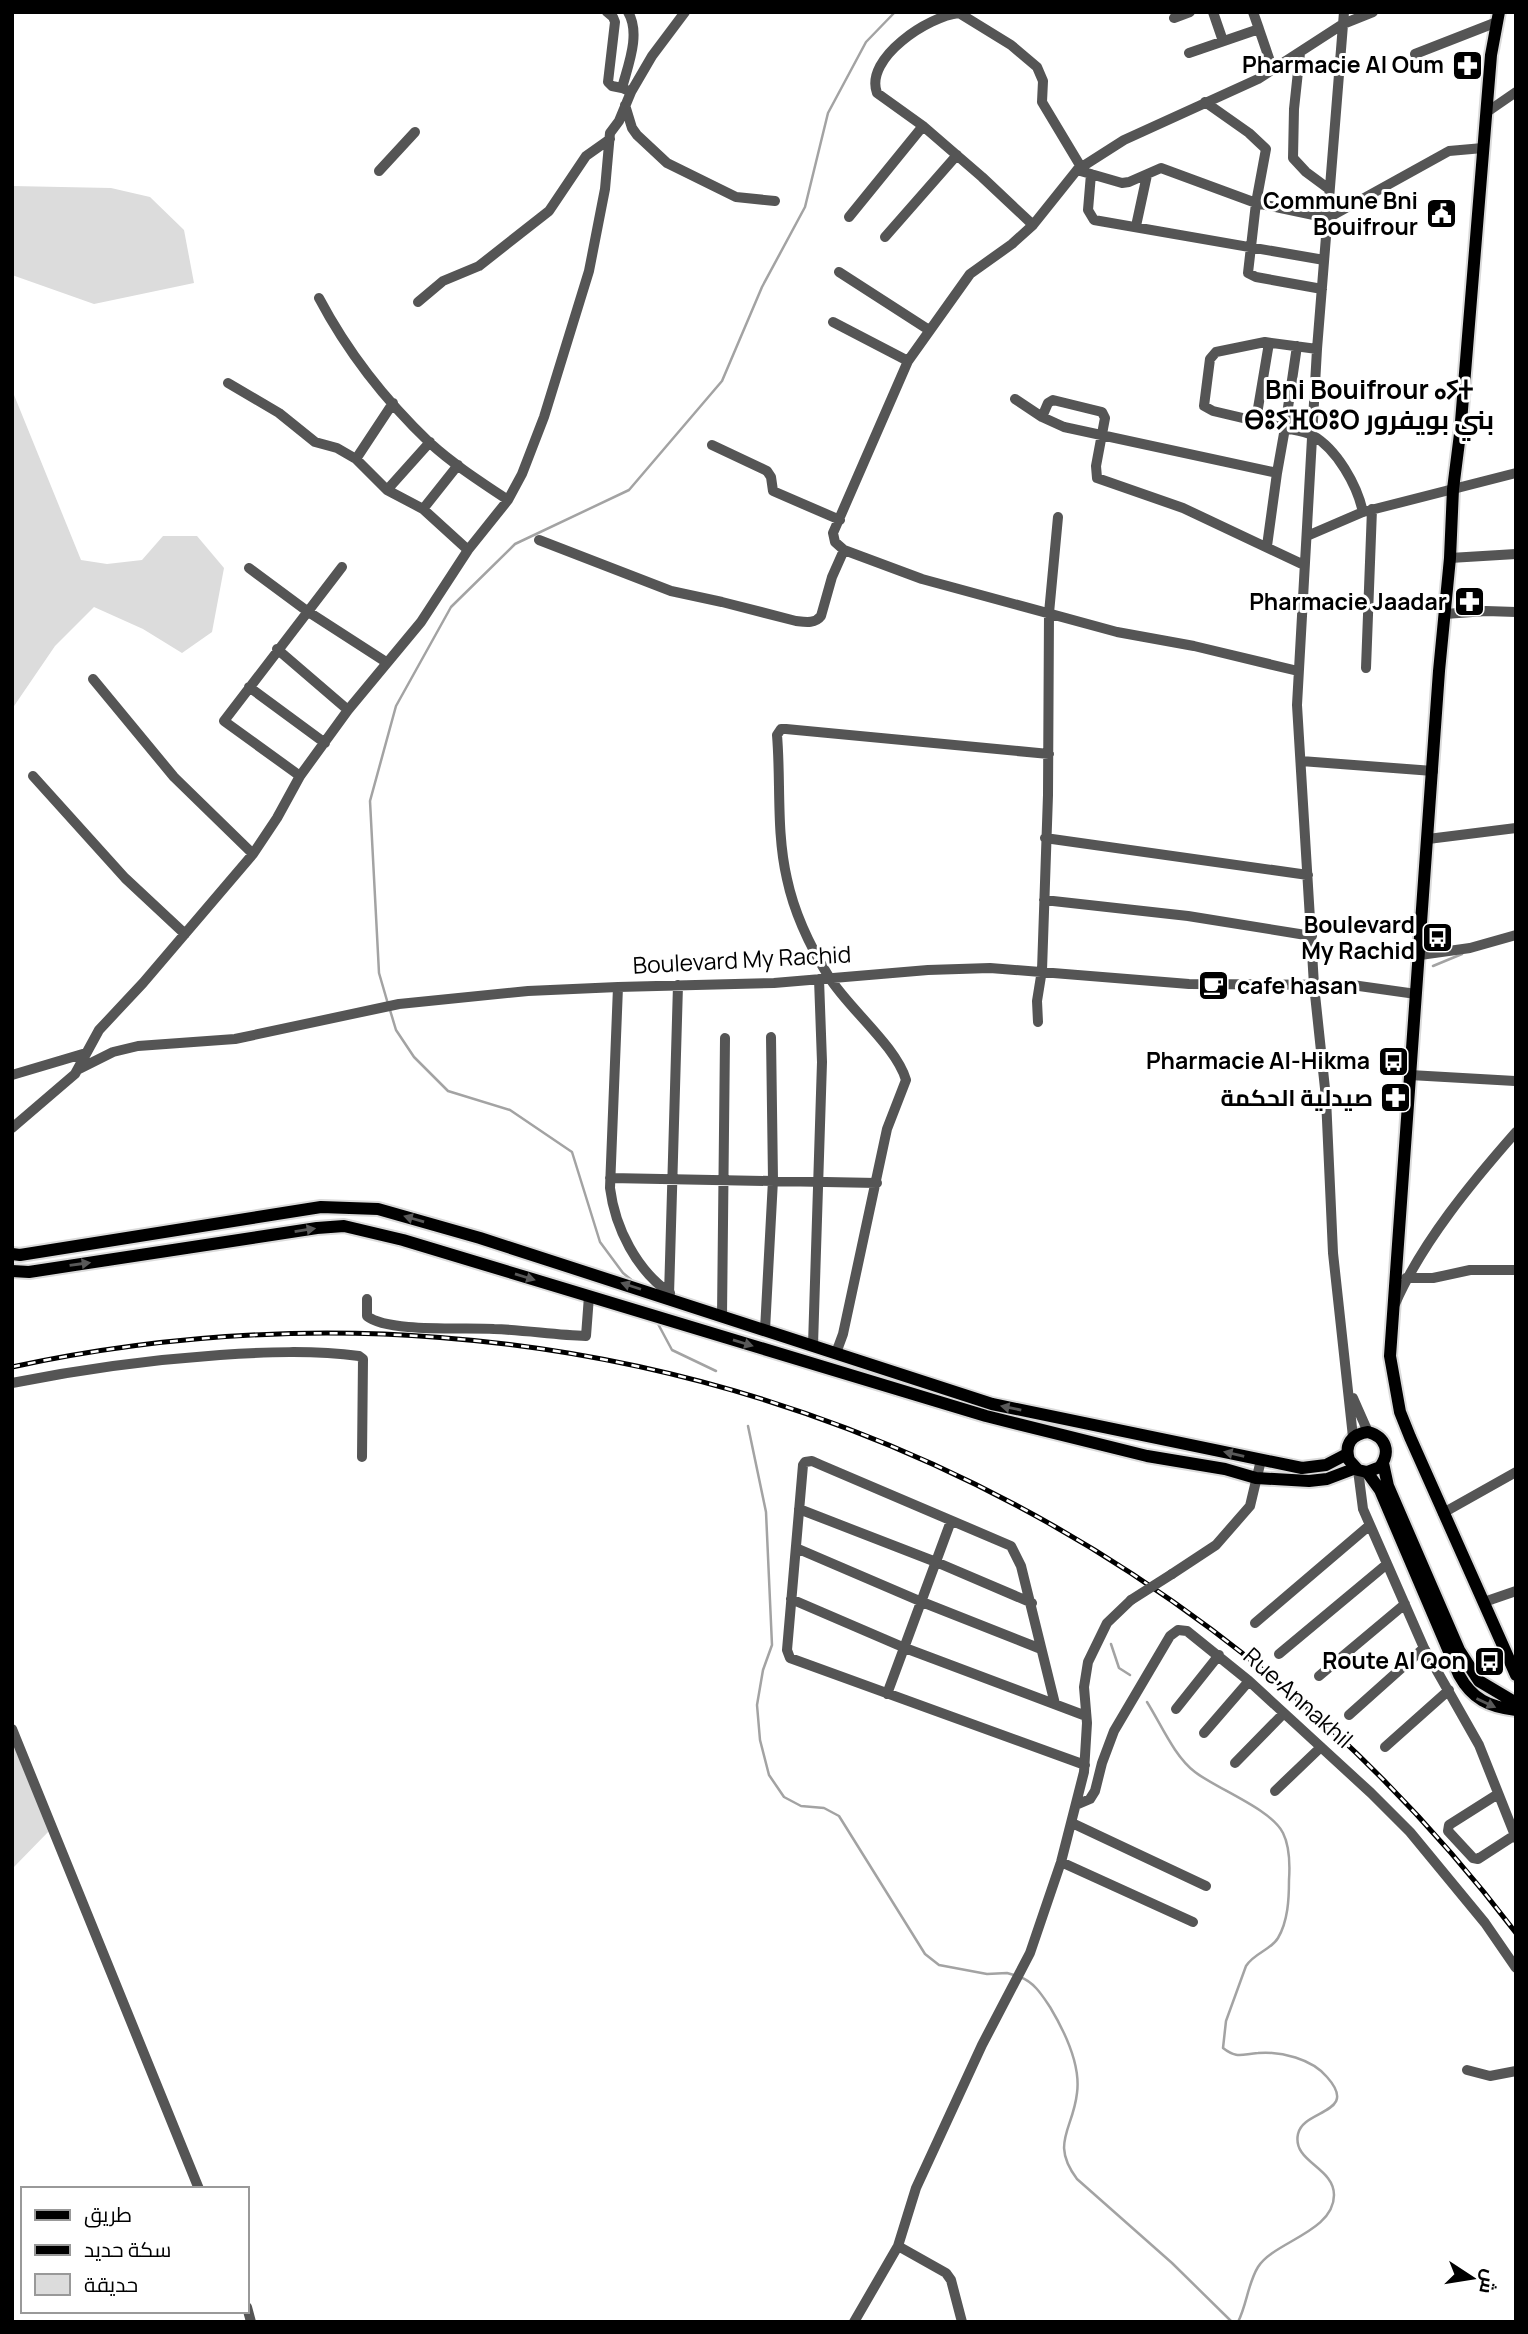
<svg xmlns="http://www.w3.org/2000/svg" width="1528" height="2334" font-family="Manrope,Cairo,'Noto Sans Tifinagh',sans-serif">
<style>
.green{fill:#dcdcdc}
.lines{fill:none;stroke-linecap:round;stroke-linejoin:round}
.stream{stroke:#a3a3a3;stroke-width:2.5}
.major-casing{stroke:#dbdbdb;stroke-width:16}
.minor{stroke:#555;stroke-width:10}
.major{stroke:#000;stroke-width:12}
.rail-casing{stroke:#000;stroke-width:5}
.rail{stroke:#fff;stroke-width:2.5;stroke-dasharray:8;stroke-linecap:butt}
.minor-bridge{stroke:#555;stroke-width:10}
.oneway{fill:#595959}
.labels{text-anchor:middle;stroke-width:6;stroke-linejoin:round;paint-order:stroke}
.poi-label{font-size:23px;font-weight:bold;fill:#000;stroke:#fff;text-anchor:end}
.street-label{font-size:23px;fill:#000;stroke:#fff}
.quarter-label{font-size:26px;font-weight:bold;fill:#000;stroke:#fff}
</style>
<rect width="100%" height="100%" fill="#fff"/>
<path class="green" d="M12,186L111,188L150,197L184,230L194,283L94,304L12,275Z
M12,390L81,560L107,564L142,560L163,536H197L224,568L212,632L182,653L143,629L94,607L55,646L12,709Z
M12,1742L49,1831L12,1869Z"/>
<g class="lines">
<path class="stream" d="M1433,966L1462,954
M388,1004L379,973L370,801L396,706L451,607L515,544L629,490L722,381L762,287L805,207L828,113L866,42L895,12
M390,1010L396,1030L414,1057L448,1091L510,1110L572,1152L600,1242L623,1273L634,1282
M657,1322L672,1350L716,1371
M748,1426L766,1512L772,1645L763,1670L757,1705L760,1740L769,1775L784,1797L801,1806L824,1808L839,1816L925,1954L939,1965L987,1974L1007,1973L1014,1975
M1111,1644L1119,1668L1130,1675
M1147,1702C1161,1724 1174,1756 1195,1772C1217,1789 1271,1809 1283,1833C1290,1847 1290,1865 1289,1880C1289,1899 1288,1921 1278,1938C1271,1950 1254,1953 1246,1966L1226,2021L1223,2048C1237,2059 1242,2054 1258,2053C1281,2051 1312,2059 1327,2077C1360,2114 1303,2109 1298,2134C1292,2162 1334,2167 1334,2195C1334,2232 1273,2242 1258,2267C1248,2283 1247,2304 1238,2322
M1020,1977C1034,1982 1042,1995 1050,2007C1065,2032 1081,2064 1077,2093C1073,2130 1050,2143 1077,2179L1172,2263L1232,2322"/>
<defs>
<path id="major" d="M1499,12L1491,55L1460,434L1453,489L1450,558L1439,671L1390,1356L1400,1412L1410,1437L1516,1675
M12,1254L20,1255L321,1207L378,1209L480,1238L992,1404L1302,1468L1326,1465L1347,1454
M12,1271L29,1272L317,1228L344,1226L403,1240L986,1416L1147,1456L1225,1469L1256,1478L1309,1481L1327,1479L1356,1468
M1383,1463L1388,1486L1459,1650L1479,1681L1516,1703
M1367,1472L1380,1467C1391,1452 1386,1437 1368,1432C1352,1434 1344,1444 1349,1460L1358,1470L1367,1472L1380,1490L1459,1675C1472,1699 1489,1707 1516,1710"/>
</defs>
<use href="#major" class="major-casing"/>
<path class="minor" d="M607,12L613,17L615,22L608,82L612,86L622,88
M628,12C641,34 628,65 622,88L629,91
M1213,12L1223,41
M1344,12L1317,349L1297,705L1314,985L1326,1098L1333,1253L1353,1437
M1174,18L1190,12
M1259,29L1273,70
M1189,53L1259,29L1253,12
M1300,53L1294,109L1293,158L1306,172L1329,189
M1415,54L1497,22
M1205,102L1249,133L1266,149L1256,203L1248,273L1256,277L1322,289
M625,105L632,128L637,135L667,163L736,197L775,201
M1487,112L1516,92
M1077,170L1122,183L1129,182L1161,168L1256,203L1328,218L1449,151L1483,148
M379,171L415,132
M1091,174L1088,210L1094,220L1324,260
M849,217L923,126
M1033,225L982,177L923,126L877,93C864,58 929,16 959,13L1011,45L1037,67L1043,81L1042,102L1081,167
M1136,226L1147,175
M885,237L957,155
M839,272L929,330
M319,298C347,351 386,401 430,443C453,464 481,482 508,500
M418,302L443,281L479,266L549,211L586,156L610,139
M833,322L908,361
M1297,346L1285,428L1213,411L1204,406L1210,359L1216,352L1265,342L1317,349
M228,383L279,413L315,442L337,448L356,459L387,490L423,509L468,550
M1015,399L1042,417L1064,427L1277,473L1285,428C1294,430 1305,431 1312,435C1337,449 1357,485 1363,512
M1042,417L1048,403L1053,400L1102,412L1105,418L1096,466L1097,478L1183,508L1304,565
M1256,420L1269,343
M712,445L767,471L771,477L773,491L840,520
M356,459L393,403
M387,490L430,442
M423,509L458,465
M1307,536L1363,512L1516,473
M539,540L671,591L722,602L796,621C805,622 815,624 821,616L832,577L844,550
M1267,546L1277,473
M1450,558L1516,554
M249,568L307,611L386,662
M1445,614L1486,611L1516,612
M277,649L348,710
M1366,668L1372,509
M1298,671L1194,646L1117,632L922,579L844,550L835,542L833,533L908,361L970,274L1012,244L1033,225L1077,170L1124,140L1258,79L1343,24L1373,12
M93,679L174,777L253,854
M249,687L325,743
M1301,761L1433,771
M33,776L125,878L185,934
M300,776L224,721L342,567
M1045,838L1308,875
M1428,839L1516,828
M1044,900L1188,916L1312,936
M1420,955L1470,948L1516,935
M618,987L610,1188C615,1228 637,1271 670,1293
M1038,1022L1037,1001L1042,970L1048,795L1049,613L1058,517
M79,1069L113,1052L138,1046L235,1039L399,1004L528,991L618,987L774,983L928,970L990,968L1189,984L1352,985L1416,994
M12,1075L86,1053
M1410,1075L1515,1081
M12,1128L75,1074L99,1030L143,983L253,854L277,818L300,776L348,710L421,622L468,550L508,500L522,474L544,417L589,271L605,189L610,133L619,121L631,92L652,56L685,12
M610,1178L877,1183
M1406,1278H1433L1470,1270H1516
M669,1295L678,985
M367,1299V1316C388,1333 465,1327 494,1329C525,1330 555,1335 586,1336L589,1296
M1395,1304C1422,1242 1472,1182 1516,1132
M722,1316L725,1038
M765,1330L773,1180L771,1037
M813,1345L822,1062L819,979
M836,1353L843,1334L887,1129L906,1080C896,1046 849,1009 829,977C811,948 794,912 787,879C776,832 781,782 777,735L781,729H786L1049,754
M12,1383C82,1369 149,1360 220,1355C266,1352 313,1350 359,1356L363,1359L362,1457
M1353,1398L1368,1432
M1358,1470L1363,1509L1424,1648L1479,1745L1516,1838
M799,1509L936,1562L1032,1603
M1443,1513L1516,1472
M796,1548L922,1602L1041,1649
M1172,1574L1216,1545L1250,1506L1261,1460
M791,1599L905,1648L1086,1716
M1484,1602L1516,1591
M1255,1623L1370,1525
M1279,1654L1387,1564
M1319,1676L1405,1604
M887,1694L951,1521
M1055,1704L1021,1566L1011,1546L821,1465L812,1461L805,1462L803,1465L787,1650L790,1658L1085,1765
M1176,1709L1219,1655
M1349,1715L1424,1648
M12,1729L199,2189
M1204,1733L1249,1681
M1385,1747L1449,1690
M1235,1763L1284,1713
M1275,1791L1321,1747
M1498,1794L1449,1825L1448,1831L1473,1858L1478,1859L1515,1835
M1076,1805L1090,1799L1095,1791L1102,1763L1114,1731L1170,1636L1178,1630L1187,1631L1249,1681L1371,1793L1410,1832L1485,1923L1516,1968
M1072,1823L1206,1886
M1061,1862L1193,1922
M1467,2070L1490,2076L1516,2071
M898,2246L946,2273L951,2280L962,2322
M247,2307L251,2322
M854,2322L898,2246L916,2188L982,2045L1030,1953L1061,1862L1084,1772L1087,1723L1084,1687L1088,1662L1107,1623L1131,1600"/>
<use href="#major" class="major"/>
<defs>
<path id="rail" d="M12,1367C588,1243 1161,1466 1516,1933"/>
</defs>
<use href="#rail" class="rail-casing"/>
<use href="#rail" class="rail"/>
<path class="minor-bridge" d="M1131,1600L1172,1574"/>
</g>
<defs><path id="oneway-solid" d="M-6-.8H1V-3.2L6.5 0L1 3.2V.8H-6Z" transform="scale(1.75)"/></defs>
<g class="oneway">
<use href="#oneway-solid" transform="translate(414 1219) rotate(-164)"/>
<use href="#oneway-solid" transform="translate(305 1230) rotate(-9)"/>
<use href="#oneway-solid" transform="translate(80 1264) rotate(-8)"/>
<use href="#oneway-solid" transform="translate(525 1277) rotate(17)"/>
<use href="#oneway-solid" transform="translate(631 1286) rotate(-162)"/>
<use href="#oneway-solid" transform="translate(743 1343) rotate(17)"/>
<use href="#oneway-solid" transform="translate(1011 1408) rotate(-169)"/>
<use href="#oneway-solid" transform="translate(1234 1454) rotate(-167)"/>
<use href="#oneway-solid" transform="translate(1486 1703) rotate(25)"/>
</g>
<defs>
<symbol id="pharmacy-square" viewBox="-11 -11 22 22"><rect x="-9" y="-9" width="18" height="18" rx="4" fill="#000" stroke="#fff"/><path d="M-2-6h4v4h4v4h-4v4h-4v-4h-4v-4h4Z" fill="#fff"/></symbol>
<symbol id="civic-square" viewBox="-11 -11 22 22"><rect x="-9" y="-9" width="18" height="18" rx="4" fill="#000" stroke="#fff"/><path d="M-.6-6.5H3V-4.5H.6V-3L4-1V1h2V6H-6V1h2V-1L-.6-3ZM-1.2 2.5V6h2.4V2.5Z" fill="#fff"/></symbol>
<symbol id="bus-square" viewBox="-11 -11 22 22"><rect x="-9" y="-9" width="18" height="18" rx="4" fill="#000" stroke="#fff"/><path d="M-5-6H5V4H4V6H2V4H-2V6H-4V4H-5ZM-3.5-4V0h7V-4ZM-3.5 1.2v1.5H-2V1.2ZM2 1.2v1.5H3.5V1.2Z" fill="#fff"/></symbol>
<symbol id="cafe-square" viewBox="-11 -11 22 22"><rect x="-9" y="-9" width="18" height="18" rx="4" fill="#000" stroke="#fff"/><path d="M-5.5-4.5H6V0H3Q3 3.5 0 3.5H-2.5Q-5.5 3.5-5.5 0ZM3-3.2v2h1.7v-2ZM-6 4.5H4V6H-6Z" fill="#fff"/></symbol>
</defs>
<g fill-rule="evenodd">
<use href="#pharmacy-square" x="1450" y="48" width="35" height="35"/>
<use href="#civic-square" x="1424" y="196" width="35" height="35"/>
<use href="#pharmacy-square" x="1452" y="584" width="35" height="35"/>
<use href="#bus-square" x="1420" y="920" width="35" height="35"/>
<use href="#cafe-square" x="1196" y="968" width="35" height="35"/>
<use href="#bus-square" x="1376" y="1044" width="35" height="35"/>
<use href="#pharmacy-square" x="1378" y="1080" width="35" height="35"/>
<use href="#bus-square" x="1472" y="1644" width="35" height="35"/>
</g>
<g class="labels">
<g class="poi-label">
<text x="1444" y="73">Pharmacie Al Oum</text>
<text x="1418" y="209">Commune Bni<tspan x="1418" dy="26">Bouifrour</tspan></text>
<text x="1447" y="610">Pharmacie Jaadar</text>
<text x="1415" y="933">Boulevard<tspan x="1415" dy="26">My Rachid</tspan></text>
<text x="1237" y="994" text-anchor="start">cafe hasan</text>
<text x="1370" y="1069">Pharmacie Al-Hikma</text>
<text x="1373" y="1106">صيدلية الحكمة</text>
<text x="1466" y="1669">Route Al Qon</text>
</g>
<g class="street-label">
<text transform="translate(742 960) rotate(-3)" y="8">Boulevard My Rachid</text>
<text transform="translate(1298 1698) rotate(42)" y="8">Rue Annakhil</text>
</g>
<g class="quarter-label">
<text x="1369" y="399">Bni Bouifrour ⴰⵢⵜ<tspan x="1369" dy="30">ⴱⵓⵢⴼⵔⵓⵔ بني بويفرور</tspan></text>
</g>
</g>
<rect width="1528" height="2334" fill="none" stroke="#000000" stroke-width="28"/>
<rect x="21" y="2187" width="228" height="126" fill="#ffffff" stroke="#999999" stroke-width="2"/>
<rect x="35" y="2210" width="35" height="10" fill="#000000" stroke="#999999" stroke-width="2"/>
<text x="84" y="2222" font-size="21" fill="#000000">طريق</text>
<rect x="35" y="2245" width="35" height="10" fill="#000000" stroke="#999999" stroke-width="2"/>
<text x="84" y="2257" font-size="21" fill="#000000">سكة حديد</text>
<rect x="35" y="2274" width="35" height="21" fill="#dcdcdc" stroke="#999999" stroke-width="2"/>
<text x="84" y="2292" font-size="21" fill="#000000">حديقة</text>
<g transform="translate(1472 2278) rotate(102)" stroke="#ffffff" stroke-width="5" paint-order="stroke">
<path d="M0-5L12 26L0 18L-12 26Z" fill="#000000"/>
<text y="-10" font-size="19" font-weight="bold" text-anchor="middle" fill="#000000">ش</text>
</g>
</svg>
